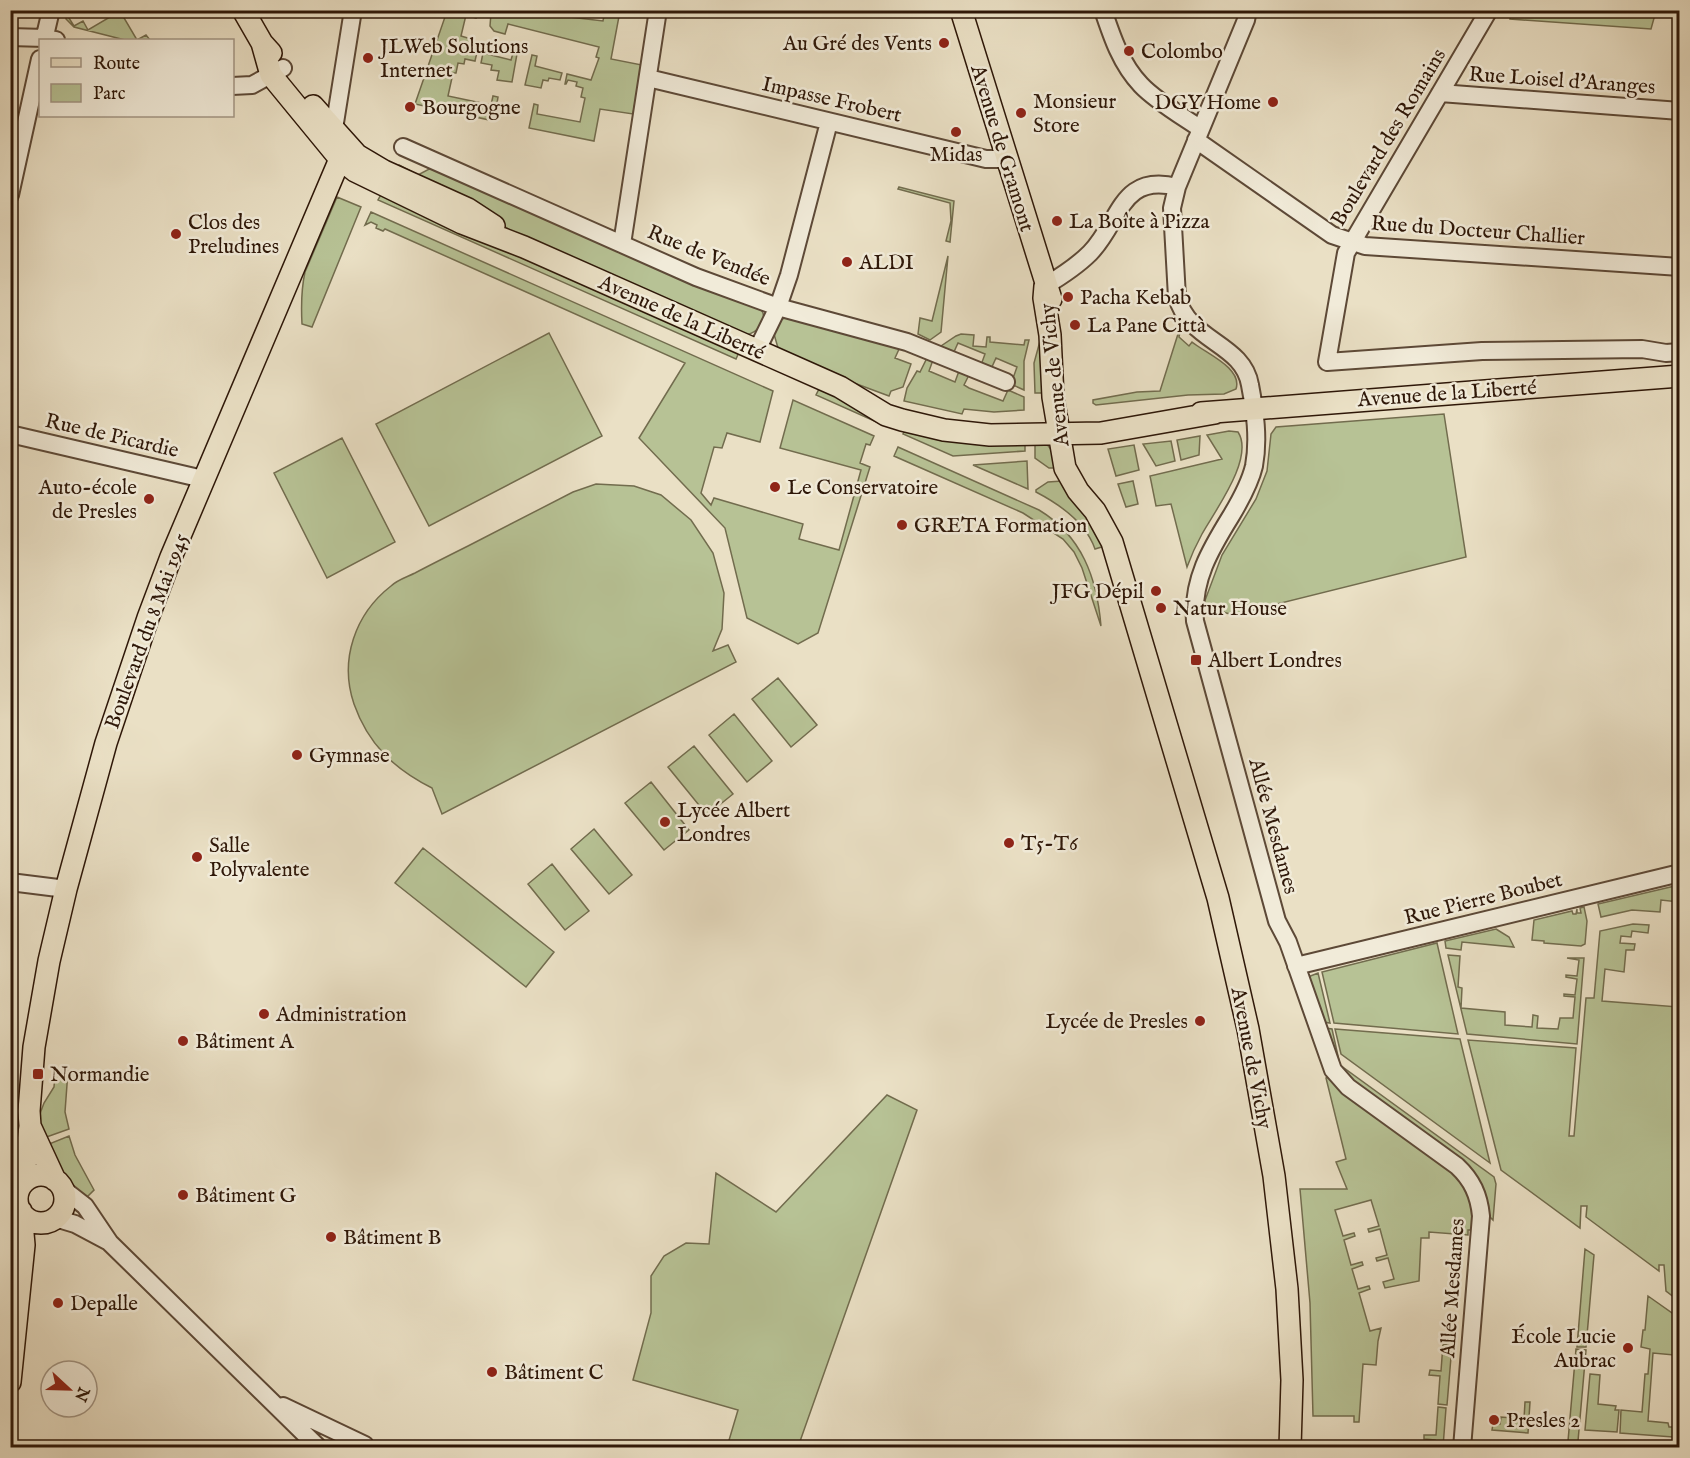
<svg xmlns="http://www.w3.org/2000/svg" width="1690" height="1458" font-family="'IM FELL English',serif">
<style>
.green{fill:#b7c295;stroke:#726c4e;stroke-width:1.5}
.lines{fill:none;stroke-linecap:round;stroke-linejoin:round}
.minor-casing{stroke:#5d4937;stroke-width:20}
.major-casing{stroke:#2e1708;stroke-width:24}
.minor{stroke:#f1ebd9;stroke-width:16}
.major{stroke:#eae0c5;stroke-width:21}
.poi-dot{fill:#8f2418;stroke:#f1ebd9;stroke-width:2}
.labels{text-anchor:middle;stroke-width:5;stroke-linejoin:round;paint-order:stroke}
.poi-label{font-size:21px;fill:#2e1708;stroke:#f1ebd9;text-anchor:start}
.street-label{font-size:21px;fill:#2e1708;stroke:#f1ebd9}
</style>
<rect width="100%" height="100%" fill="#eae0c5"/>
<filter id="stains"><feTurbulence type="fractalNoise" baseFrequency=".00333" numOctaves="4"/><feColorMatrix values="0 0 0 0 .2 0 0 0 0 .09 0 0 0 0 .02 0 0 0 .5 -.17"/></filter>
<radialGradient id="worn" r=".72"><stop offset=".6" stop-color="#630" stop-opacity="0"/><stop offset="1" stop-color="#630" stop-opacity=".3"/></radialGradient>
<path class="green" d="M66,10L74,11L67,15L74,26L83,21L88,30L120,11L137,40L146,35L150,40H125L74,27L66,19Z
M433,11H478L476,18L466,15L461,36L471,39L468,49L477,52L475,61L465,59L464,64L458,63L456,73H453L448,96L491,105L493,96L498,97L494,121L415,104L445,17Z
M499,11L550,15L551,11H561V16L603,21L605,11H620L611,59L642,65L633,114L600,109L594,141L529,128L534,104L538,105L537,114L580,122L585,98L581,97L583,88L576,86L577,82L568,80L566,84H565L567,74L591,80L599,58L596,57L599,47L508,24L505,34L494,31L490,26L491,13H498Z
M1511,11V10L1656,11L1651,29L1510,19Z
M514,50L517,54L512,82L497,80L499,71L491,70L492,65L481,63L483,53L511,60Z
M532,55L537,56L535,66L562,73L560,80L549,78L548,81L543,80L541,88L525,85Z
M399,165L418,175L433,167L760,308C770,320 758,332 746,335L524,238L470,207L395,172Z
M899,187L954,201L950,242L946,241L951,221L950,203L898,189Z
M383,191L740,350L736,359L378,200Z
M337,197L361,207L312,327L302,324C301,305 301,290 305,272Z
M371,212L773,391L760,442L727,433L722,448L714,447L701,493L711,505L714,498L803,524L799,539L839,550L861,470L780,448L793,400L874,436L870,445L866,444L860,463L870,467L818,633L798,644L747,618L725,528L639,438L685,363L385,229L383,231L376,228L377,225L371,222L365,225Z
M948,256L941,332L930,340L918,334L920,318L932,321Z
M789,316L900,347L895,358L911,364L903,387L891,391L889,396L846,380L778,348L774,334L780,320Z
M1180,332L1179,337L1189,346L1192,342C1205,353 1243,368 1236,389L1224,394L1188,395L1096,405L1093,403V400L1137,392L1160,391L1178,334Z
M549,333L602,436L429,526L376,424Z
M961,334L974,335L973,346L986,347L987,337H990V342L1024,345L1025,340H1029L1024,361V390L1011,384L1017,367L996,358L991,369L981,365L985,354L958,343L953,354L938,348L956,336Z
M1040,341L1045,393H1035L1034,363Z
M927,358L933,360L929,371L955,382L959,371L969,375L964,385L969,388L1003,401L1008,390L1024,397V410L994,412L964,409L962,414L904,401L907,388L917,371L920,372Z
M820,387L879,423L816,395Z
M1444,414L1466,557L1233,615L1223,612L1204,603L1222,555L1256,499L1267,471L1271,434L1276,427Z
M906,429L1025,439V451L953,456L903,434Z
M1229,431L1238,432C1255,458 1214,512 1202,534C1196,545 1191,556 1187,567L1171,504L1156,506L1150,476L1222,459L1207,435Z
M1200,436L1199,455L1181,460L1177,440Z
M342,438L395,542L327,578L274,473Z
M1035,439C1052,443 1053,453 1056,468H1049L1035,458Z
M1171,441L1175,461L1156,466L1143,444Z
M1134,445L1139,470L1116,476L1108,449Z
M898,447L1039,510C1082,536 1097,578 1101,626L1082,568L1074,552L1063,539L1023,513L894,456Z
M1027,461L1028,489L973,465Z
M1062,481L1108,545L1095,549C1086,523 1059,504 1036,492V490L1048,482Z
M1133,481L1138,504L1126,507L1118,484Z
M596,484L634,486L661,495L691,520L713,553L724,593L722,629L713,651L728,645L736,662L442,814L432,788C394,769 368,744 354,704C339,660 355,614 391,586C397,580 407,577 415,573C432,564 450,555 468,546C503,528 538,510 573,492Z
M778,678L817,725L791,747L752,699Z
M734,714L772,761L747,782L709,735Z
M694,746L733,794L707,815L668,767Z
M651,782L689,830L664,850L625,803Z
M594,829L632,875L609,894L571,849Z
M423,848L554,952L526,987L395,883Z
M552,864L589,911L565,930L528,884Z
M1679,885V902L1661,900L1660,912L1632,910L1601,917L1598,904Z
M1584,907L1587,921L1585,944L1581,946L1544,943V941L1532,940L1534,920L1572,911L1573,914H1576L1577,909V913H1581L1580,908Z
M1633,924L1649,925L1648,933L1632,931L1631,937L1621,936L1620,943L1635,944L1634,950H1626L1624,972L1605,969L1602,1001L1678,1007L1679,998V1301L1666,1291L1664,1265H1659V1271L1586,1217L1587,1206H1581L1580,1228L1501,1170L1468,1040L1576,1048L1569,1136H1574L1586,998H1594L1600,931Z
M1496,929L1509,937L1514,947L1462,942L1461,950L1446,948L1445,941Z
M1437,943L1458,1034L1334,1023L1322,972Z
M1448,955L1460,956L1458,987L1462,988L1461,1008L1505,1012V1025L1532,1027L1533,1015L1538,1016L1537,1028L1558,1029L1560,1018H1573L1575,997L1564,996V994L1575,995L1577,979L1566,977V975L1577,976L1579,960L1567,958H1584L1577,1044L1467,1034Z
M1318,973L1330,1023L1323,1022L1308,977Z
M1325,1028L1332,1029L1340,1065L1494,1177L1496,1184L1493,1220L1489,1216L1482,1187L1470,1167L1350,1079L1340,1067Z
M1335,1029L1460,1039L1490,1163L1341,1054Z
M68,1071L65,1112L69,1129L41,1139L38,1119L44,1103L54,1087L55,1075Z
M1329,1077L1343,1092L1451,1171C1468,1189 1474,1205 1472,1230H1468V1235L1429,1232V1238H1421L1419,1281L1385,1288L1383,1282L1394,1279L1388,1258L1377,1261L1376,1258L1387,1255L1380,1229L1369,1232L1368,1229L1379,1226L1371,1200L1335,1210L1343,1236L1354,1233L1355,1236L1344,1240L1351,1265L1362,1262L1363,1265L1352,1269L1358,1289L1369,1286L1370,1289L1359,1293L1370,1331L1381,1328L1378,1341L1376,1365L1363,1364L1359,1422H1354V1416H1313L1310,1303L1300,1189H1347L1336,1162L1346,1159L1326,1078Z
M887,1095L917,1110L798,1447H727L738,1410L633,1380L651,1313V1276L664,1256L686,1243L709,1244L716,1173L776,1212Z
M69,1136L75,1155L94,1190L85,1199L60,1172L44,1146Z
M1585,1249L1594,1255L1586,1347H1577Z
M1648,1296L1679,1318V1352H1675L1674,1355L1653,1353L1648,1421L1668,1423L1669,1427H1674L1673,1437L1620,1433L1621,1410L1642,1412L1645,1374H1648L1650,1349L1641,1347L1643,1330H1645Z
M1443,1344L1452,1345L1447,1405L1438,1404L1440,1376L1429,1375L1430,1370L1441,1371Z
M1576,1349L1586,1350L1578,1441H1568Z
M1590,1374L1600,1375L1598,1404L1616,1406L1615,1410H1619L1617,1432L1585,1430Z
M1525,1402H1530L1528,1433L1492,1430L1493,1424H1500L1501,1417L1524,1419Z
M1438,1407L1446,1408L1443,1447H1435V1440L1424,1439V1435H1436Z"/>
<g class="lines">
<defs>
<path id="minor" d="M1103,10C1112,37 1121,64 1141,85C1156,101 1182,116 1201,129
M1248,10L1246,20L1177,187L1172,208L1177,297C1189,342 1243,343 1250,385C1255,411 1259,439 1254,466C1250,483 1240,501 1231,516C1210,550 1192,580 1195,621L1277,921L1288,942L1333,1070L1348,1087L1457,1166C1472,1180 1479,1195 1481,1216L1462,1448
M1489,10L1346,253L1327,362L1482,351L1642,349L1666,353L1680,352
M10,37L45,38L56,40
M44,40L51,10
M648,78L986,159H1007
M232,86L252,85L283,68
M1440,93L1680,111
M334,129L353,10
M1196,140L1332,235L1365,246L1680,267
M403,147L696,277L778,307L907,342L1006,382
M10,195L40,59
M622,244L658,10
M1045,286C1060,277 1078,265 1090,253C1121,221 1120,173 1177,187
M757,350L778,307L789,275L829,122
M10,434L203,479
M10,882L66,889
M1296,966L1680,873
M62,1188L85,1206L110,1243L319,1448
M10,1197L17,1198
M55,1218L75,1224L107,1241
M283,1406L365,1445"/>
<path id="major" d="M243,10L262,43L271,53
M961,10L1051,299
M262,43L271,75L340,159L355,171L462,223L524,247L840,387L886,415L902,420L944,430L990,435L1101,433L1215,413
M313,106L357,155L384,171L468,209L494,226
M1045,286L1044,298L1050,335L1053,397L1065,468L1078,491L1095,511L1112,542L1218,898L1248,1029L1274,1176L1287,1289L1292,1380L1290,1448
M1201,413L1680,376
M30,1126L55,1180
M17 1199a24 24 0 1 1 48 0a24 24 0 1 1-48 0Z
M23,1183L30,1126L29,1111L34,1047L49,961L66,889L106,743L148,618L171,557L340,159
M10,1382L24,1245L21,1211"/>
</defs>
<use href="#minor" class="minor-casing"/>
<use href="#major" class="major-casing"/>
<use href="#minor" class="minor"/>
<use href="#major" class="major"/>
</g>
<g class="poi-dot">
<circle cx="944" cy="43" r="6"/>
<circle cx="1129" cy="51" r="6"/>
<circle cx="368" cy="58" r="6"/>
<circle cx="1273" cy="102" r="6"/>
<circle cx="410" cy="107" r="6"/>
<circle cx="1021" cy="113" r="6"/>
<circle cx="956" cy="132" r="6"/>
<circle cx="1057" cy="221" r="6"/>
<circle cx="176" cy="234" r="6"/>
<circle cx="847" cy="262" r="6"/>
<circle cx="1068" cy="297" r="6"/>
<circle cx="1075" cy="325" r="6"/>
<circle cx="775" cy="487" r="6"/>
<circle cx="149" cy="499" r="6"/>
<circle cx="902" cy="525" r="6"/>
<circle cx="1156" cy="591" r="6"/>
<circle cx="1161" cy="608" r="6"/>
<rect x="1190" y="654" width="12" height="12" rx="3"/>
<circle cx="297" cy="755" r="6"/>
<circle cx="665" cy="822" r="6"/>
<circle cx="1009" cy="843" r="6"/>
<circle cx="197" cy="857" r="6"/>
<circle cx="264" cy="1014" r="6"/>
<circle cx="1200" cy="1021" r="6"/>
<circle cx="183" cy="1041" r="6"/>
<rect x="32" y="1068" width="12" height="12" rx="3"/>
<circle cx="183" cy="1195" r="6"/>
<circle cx="331" cy="1237" r="6"/>
<circle cx="58" cy="1303" r="6"/>
<circle cx="1628" cy="1348" r="6"/>
<circle cx="492" cy="1372" r="6"/>
<circle cx="1494" cy="1420" r="6"/>
</g>
<g class="labels">
<g class="poi-label">
<text x="932" y="50" text-anchor="end">Au Gré des Vents</text>
<text x="380" y="53">JLWeb Solutions<tspan x="380" dy="24">Internet</tspan></text>
<text x="1141" y="58">Colombo</text>
<text x="1033" y="108">Monsieur<tspan x="1033" dy="24">Store</tspan></text>
<text x="1261" y="109" text-anchor="end">DGY Home</text>
<text x="422" y="114">Bourgogne</text>
<text x="956" y="161" text-anchor="middle">Midas</text>
<text x="1069" y="228">La Boîte à Pizza</text>
<text x="188" y="229">Clos des<tspan x="188" dy="24">Preludines</tspan></text>
<text x="859" y="269">ALDI</text>
<text x="1080" y="304">Pacha Kebab</text>
<text x="1087" y="332">La Pane Città</text>
<text x="137" y="494" text-anchor="end">Auto-école<tspan x="137" dy="24">de Presles</tspan></text>
<text x="787" y="494">Le Conservatoire</text>
<text x="914" y="532">GRETA Formation</text>
<text x="1144" y="598" text-anchor="end">JFG Dépil</text>
<text x="1173" y="615">Natur House</text>
<text x="1208" y="667">Albert Londres</text>
<text x="309" y="762">Gymnase</text>
<text x="677" y="817">Lycée Albert<tspan x="677" dy="24">Londres</tspan></text>
<text x="1021" y="850">T5-T6</text>
<text x="209" y="852">Salle<tspan x="209" dy="24">Polyvalente</tspan></text>
<text x="276" y="1021">Administration</text>
<text x="1188" y="1028" text-anchor="end">Lycée de Presles</text>
<text x="195" y="1048">Bâtiment A</text>
<text x="50" y="1081">Normandie</text>
<text x="195" y="1202">Bâtiment G</text>
<text x="343" y="1244">Bâtiment B</text>
<text x="70" y="1310">Depalle</text>
<text x="1616" y="1343" text-anchor="end">École Lucie<tspan x="1616" dy="24">Aubrac</tspan></text>
<text x="504" y="1379">Bâtiment C</text>
<text x="1506" y="1427">Presles 2</text>
</g>
<g class="street-label">
<text transform="translate(1562 80) rotate(4)" y="7">Rue Loisel d'Aranges</text>
<text transform="translate(832 99) rotate(13)" y="7">Impasse Frobert</text>
<text transform="translate(1388 137) rotate(-59)" y="7">Boulevard des Romains</text>
<text transform="translate(1003 148) rotate(73)" y="7">Avenue de Gramont</text>
<text transform="translate(1478 230) rotate(4)" y="7">Rue du Docteur Challier</text>
<text transform="translate(709 255) rotate(22)" y="7">Rue de Vendée</text>
<text transform="translate(682 317) rotate(24)" y="7">Avenue de la Liberté</text>
<text transform="translate(1054 375) rotate(-96)" y="7">Avenue de Vichy</text>
<text transform="translate(1447 393) rotate(-4)" y="7">Avenue de la Liberté</text>
<text transform="translate(112 435) rotate(13)" y="7">Rue de Picardie</text>
<text transform="translate(146 631) rotate(-70)" y="7">Boulevard du 8 Mai 1945</text>
<text transform="translate(1274 826) rotate(75)" y="7">Allée Mesdames</text>
<text transform="translate(1483 898) rotate(-14)" y="7">Rue Pierre Boubet</text>
<text transform="translate(1252 1058) rotate(79)" y="7">Avenue de Vichy</text>
<text transform="translate(1452 1288) rotate(-86)" y="7">Allée Mesdames</text>
</g>
</g>
<rect width="1690" height="1458" fill="none" stroke="#eae0c5" stroke-width="36"/>
<rect x="12" y="12" width="1666" height="1434" fill="none" stroke="#2e1708" stroke-width="3"/>
<rect x="18" y="18" width="1654" height="1422" fill="none" stroke="#2e1708" stroke-width="1.5"/>
<rect x="39" y="39" width="195" height="78" fill="#f1ebd9" stroke="#a39685" stroke-width="1.5"/>
<rect x="51" y="58" width="30" height="9" fill="#eae0c5" stroke="#a39685" stroke-width="1.5"/>
<text x="93" y="69" font-size="18" fill="#2e1708">Route</text>
<rect x="51" y="84" width="30" height="18" fill="#b7c295" stroke="#a39685" stroke-width="1.5"/>
<text x="93" y="99" font-size="18" fill="#2e1708">Parc</text>
<g transform="translate(69 1389) rotate(112)"><circle r="28" fill="#f1ebd9" stroke="#a39685" stroke-width="1.5"/>
<path d="M0-4.5L10 22L0 15L-10 22Z" fill="#8f2418"/>
<text y="-9" font-size="16" font-weight="bold" text-anchor="middle" fill="#2e1708">N</text>
</g>
<rect width="100%" height="100%" filter="url(#stains)"/>
<rect width="100%" height="100%" fill="url(#worn)"/>
</svg>
